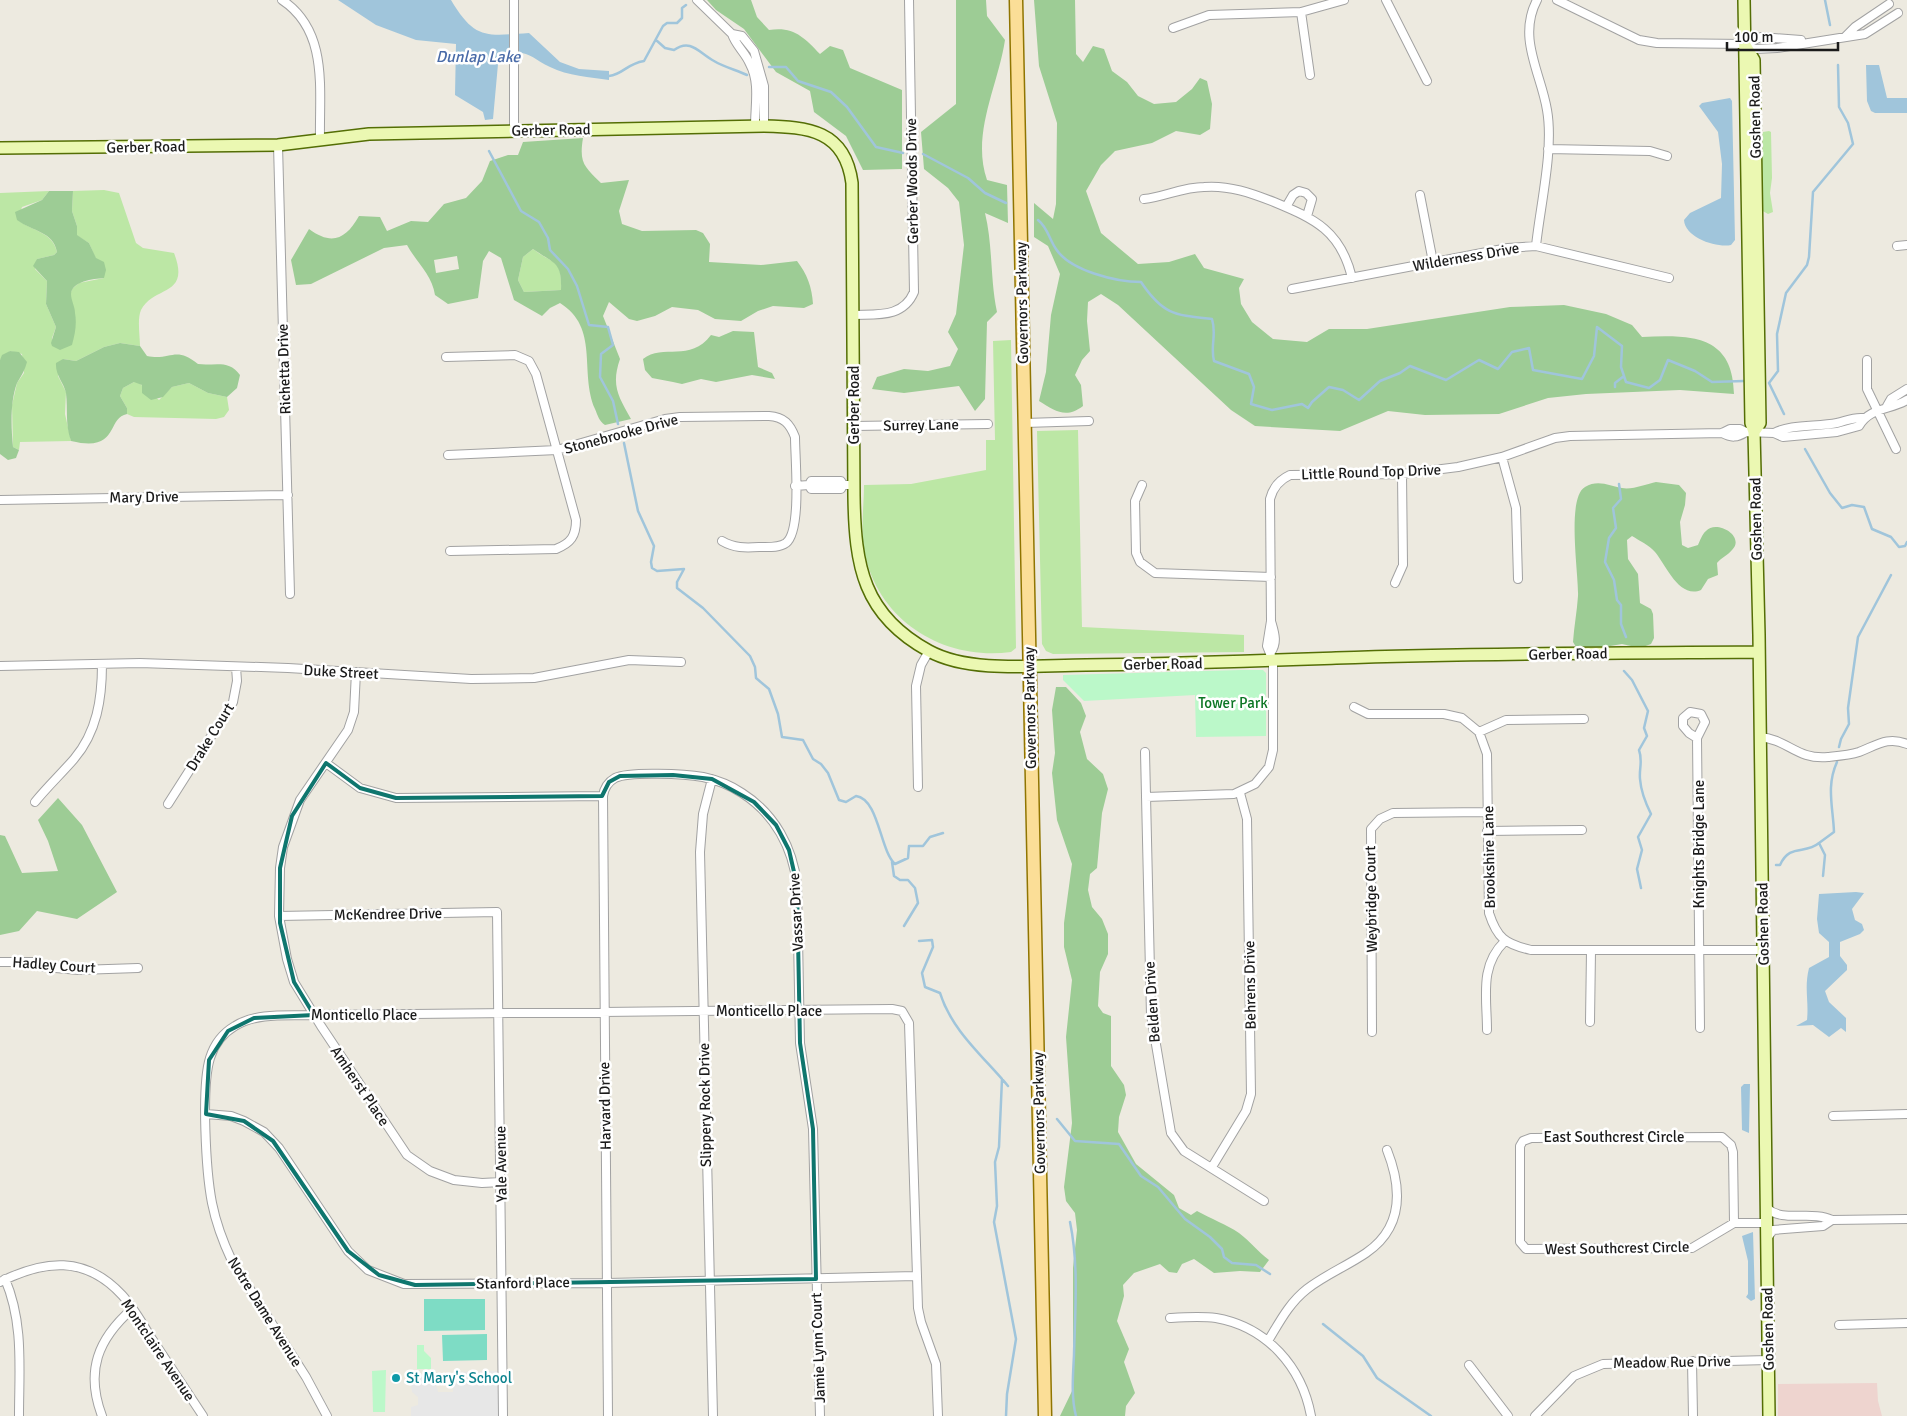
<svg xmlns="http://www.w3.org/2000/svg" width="1907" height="1416" font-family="Signika,sans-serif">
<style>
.commercial{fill:#eed4cf}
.grass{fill:#bce7a5}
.forest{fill:#9dcc95;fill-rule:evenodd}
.park{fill:#bbf8c9}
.pitch{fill:#7edcc5}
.parking{fill:#e7e7e7}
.water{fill:#a0c5db}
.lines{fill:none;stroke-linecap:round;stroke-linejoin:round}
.stream{stroke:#a0c5db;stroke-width:2.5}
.street-casing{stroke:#a2a2a2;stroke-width:10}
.secondary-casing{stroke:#546e05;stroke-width:14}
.primary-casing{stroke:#907501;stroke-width:15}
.street{stroke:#fff;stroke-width:8}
.secondary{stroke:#ebf8b2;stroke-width:11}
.primary{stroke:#fbde97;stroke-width:12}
.marked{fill:none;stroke:#0f766e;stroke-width:4;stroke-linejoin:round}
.culture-dot{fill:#0f9aa8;stroke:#fff;stroke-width:2}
.labels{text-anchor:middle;stroke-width:5;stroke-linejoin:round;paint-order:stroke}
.street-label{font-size:15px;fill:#1b1b1b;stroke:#fff}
.park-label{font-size:15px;fill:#0c7624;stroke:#fff}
.culture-label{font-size:15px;fill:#0d838f;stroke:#fff;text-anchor:start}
.water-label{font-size:16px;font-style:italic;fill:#496ba8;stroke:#fff}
</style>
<rect width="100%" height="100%" fill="#edeae0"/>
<path class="commercial" d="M1877,1383L1878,1401L1882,1416H1778V1384Z"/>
<path class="grass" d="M1769,131L1771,132L1772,178L1770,193L1773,212L1768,214L1761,210L1760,136L1763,132Z
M104,190L119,193L136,243L143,248L174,253C191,297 154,285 141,310C137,319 140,336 140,346L120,343L104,347L76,361L63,359L58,376L66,392L65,414L71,441L20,442L19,450L13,447L12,405L17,383L24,373L22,354L10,351L0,360V193L49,191L42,200L22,207L18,220C33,232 52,231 57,252L54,255L37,259L35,269L47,281L46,304L56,327L52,338L53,346L72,289L79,283L104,278L89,243L76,235L77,226L72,211L73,191Z
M533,249C555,266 562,258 561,290L524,292L518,280L523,257Z
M1011,340L1016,648L1011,652C945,661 879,622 865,554C860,532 864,507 864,485L911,484L986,470V440H995L993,341Z
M134,382H138L159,400L172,387L189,383L208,393L227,397L229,410L224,417L216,419L134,417L127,414V408L120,396L123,388Z
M1078,430L1082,627L1244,635V652L1053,654L1046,651L1042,644L1037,431Z"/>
<path class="forest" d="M707,0H751L757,17L769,30C793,26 804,37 820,54L830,46L843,50L850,68L902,90V169L863,170L846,136L814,112L810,91L776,72L744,29L716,10Z
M956,0H986L987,16L1005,40C998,86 971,134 987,180L1007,185L1008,223L985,213C993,246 990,279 997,312L987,322L985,399L975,411L959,386L904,393L872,389L877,377L904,369L928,371L950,366L958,349L948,332L956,314L964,245L959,202L948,188L924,169L921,132L956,104Z
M1034,0H1075L1076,54L1083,62L1093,46L1104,49L1112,71L1127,82L1138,96L1154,104L1176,102L1192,89L1200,78L1207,81L1212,104L1210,129L1200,135L1176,131L1152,143L1115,151L1101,165L1086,191L1101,233L1138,264L1169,262L1195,254L1204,268L1244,279L1239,288L1241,304L1252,322L1273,339L1307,342L1329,329H1367L1510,307L1564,305L1606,314L1632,325L1642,337C1690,335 1733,334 1734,394L1680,390L1586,394L1548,398L1499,414L1425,415L1388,411L1340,431L1255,426L1231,410L1118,305L1101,294L1088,302L1087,321L1090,351L1082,360L1075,375L1081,385L1083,406C1066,419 1055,411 1039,401L1046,372L1051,315L1060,274L1048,246L1034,237V203L1053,219L1056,204L1057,123L1039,66Z
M583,138C579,163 584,166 601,183L629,180L619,211L622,224L642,231L696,230L703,233L710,244L709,262L761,265L797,261C807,274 812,287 813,304L804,308L773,306L758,311L741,321L715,319L698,310L672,307L655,316L637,321L629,319L609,302L603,316L620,359C611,385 618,396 631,419L605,425C599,421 598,416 595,409C579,372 600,328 560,303L550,308L542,316L514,300L501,258L489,251L483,261L478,298L448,304L435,295C432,275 417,263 407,245L384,248L311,284L296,285L291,260L309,229C332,246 346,239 359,216L380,217L387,231L411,221L428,222L444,204L466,198L482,181L490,161L508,155H518L523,142ZM533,249C554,264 562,261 561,290L524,292L518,280L523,257ZM457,256L459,269L436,273L434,260Z
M49,191H73L72,211L77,226V235L89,243L96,258L104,262L106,270L104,278C93,279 72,281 71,294C71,300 75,307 75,313C77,324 75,334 72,345L60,350L52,346L51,343L56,327L46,304L47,281L33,266L37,259L54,255L57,252C53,231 33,232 17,220L15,212L42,200Z
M733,331L754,332L758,367L772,373L775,379L752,375L716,382L701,379L682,384L673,382L652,378L645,370L643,359C663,343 690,363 711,335L719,337Z
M120,343L140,346L147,356C171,361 175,345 198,364C215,366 229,359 240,375L237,388L227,397L208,393L189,383L172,387L163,397L151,400L142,393V385L134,382L123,388L120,396L127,408V414C106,418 120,453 71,441C65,424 68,410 66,393C64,383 55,375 56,363L63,359L76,361L104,347Z
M10,351L19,352L27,362C25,370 21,376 17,383C10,402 11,427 13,447L19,450L16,458L8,460L0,454V360L2,355Z
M1656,482L1679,485L1686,493L1685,505L1680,522L1682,545L1688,548L1698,545C1700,541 1702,534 1706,531C1716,519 1746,536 1732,550C1728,555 1721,558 1717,563L1718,575L1708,579L1701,590C1679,599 1666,565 1655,552C1649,545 1640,541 1632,536L1627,540L1628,559L1638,574L1640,603L1651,609L1653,614L1654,638L1651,644L1640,648L1622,644L1587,650L1576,647L1573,642C1574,627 1577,611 1578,596C1579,575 1566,498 1585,487C1598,479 1610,486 1622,488C1632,490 1647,484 1656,482Z
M1056,687H1066L1081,703L1086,716L1080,732L1087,759L1103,774L1108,789L1102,813L1097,868L1090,874L1088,890L1092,907L1102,919L1108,934V954L1100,972L1098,1006L1103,1013L1111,1016V1066L1124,1085L1126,1095L1119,1117L1118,1132L1136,1164L1174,1195L1179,1208L1191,1215L1197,1211C1211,1219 1226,1224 1239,1233C1250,1241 1258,1252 1269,1260L1260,1272L1240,1271L1214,1273L1194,1259L1182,1264L1177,1273L1169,1272L1160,1264L1134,1273L1123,1285L1124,1296L1117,1321L1129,1349L1124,1362L1135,1393L1126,1406L1125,1416H1060L1073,1389V1268L1077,1230L1075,1213L1066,1201L1064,1187L1072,1123L1066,1037L1072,980L1064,947V923L1072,864L1057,820L1052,773L1055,753L1052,710Z
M58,798L82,825L117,892L77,919L37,911L19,931L0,935V835L5,836L22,873L58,871L48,841L38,820Z"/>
<path class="park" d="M1241,670H1263L1266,673V736L1196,737L1195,695L1084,701L1063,680V675Z
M417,1345H424V1351L431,1358V1369H417Z
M386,1370L385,1412H373L372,1371Z"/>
<path class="pitch" d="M424,1299H485V1330L424,1331Z
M487,1334V1360L443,1361L442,1335Z"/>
<path class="parking" d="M498,1371V1416H411V1407L418,1405V1397L412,1392L411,1384L416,1375L424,1373L434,1375L438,1392H453V1372Z"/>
<path class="water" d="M338,0H451C475,40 486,36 529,33L560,62L579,69L609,71V80C590,77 568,76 550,67C531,58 528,48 503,55L498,64L493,119L485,120L483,112L455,95L456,44L416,40L376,25Z
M1866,65H1879L1887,98H1907V113H1875L1871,111L1867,101Z
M1730,98L1732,101L1735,240L1731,245C1717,248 1685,238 1684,220L1690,213L1721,198L1722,164L1718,132L1699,106L1702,103Z
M1856,892L1864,893L1852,909L1855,920L1862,924L1864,930L1860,934L1840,942V956L1847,965V970L1825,991L1829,1002L1846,1018V1032L1841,1028L1829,1037L1813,1025L1796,1026L1807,1020C1809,1001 1804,988 1809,968L1829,957V942L1819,933L1817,919L1819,894Z
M1744,1084H1750L1749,1133L1742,1130L1741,1087Z
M1753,1232L1755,1299L1751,1301L1746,1297L1748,1294V1261L1742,1236Z"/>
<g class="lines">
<path class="stream" d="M1825,0L1830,25
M656,40L665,48L674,50C691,38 699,53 714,61C724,67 736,70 747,75
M769,67H786L798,81L831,92L847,107L876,147L903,153
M609,76C624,74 626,64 644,61L663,26L667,23H677L682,18V8L686,5
M489,151L521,211L539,222L548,238L550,250L568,269L577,286L589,325L608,327L613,345L601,354L600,377L613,401L618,424
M923,154L968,178L985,193L1006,203
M1038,220C1048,228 1049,239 1056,249C1070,271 1117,282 1141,282C1163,315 1175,315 1212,319C1217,335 1210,345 1214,361L1249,374L1254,387L1251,404L1272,410L1302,404L1308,408L1312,402L1329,387L1343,390L1359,400L1380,381L1400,373L1410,366L1446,380L1479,360L1498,369L1512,352L1529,348L1533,370L1582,379L1594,356L1597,327L1622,346L1621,367L1626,382L1649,388L1660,380L1668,360L1695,371L1712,382L1744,381
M1615,387V383L1624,376
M1784,414L1769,383L1778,371L1777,334L1786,293L1807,265L1809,257L1813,192L1853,144L1848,123L1839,107L1838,65
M624,443L638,511L654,546L651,562L652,568L657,571L684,569L677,582V588L703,608L750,656L755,667L756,678L769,689L778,714L782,737L803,740L813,759L821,764L828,773L839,800L846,802L856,796C879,799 880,851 895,864L908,858L909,846H923L930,837L943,833
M1805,449L1830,493L1842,508L1852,505L1864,507L1872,529L1891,537L1899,547L1905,546L1907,542
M1619,484L1621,499L1613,508L1616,528L1609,538L1605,562L1614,580L1617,600L1621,605V624L1626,637
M1624,671L1632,680L1648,711L1644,728L1647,736L1639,750C1643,761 1639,768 1640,779C1641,792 1645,802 1651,814L1638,837L1642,850L1637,869L1641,888
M1839,747L1841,739L1849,724L1848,708L1858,637L1891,575
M892,862L894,876L900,880H908L915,888L918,903L904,926
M1776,865H1780C1790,843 1805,855 1819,843
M1823,876L1825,855L1819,843L1834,832C1833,807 1826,786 1837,762
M919,941L932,940L933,947L922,973L925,987L940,993C952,1031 983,1056 1008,1086
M1002,1079L999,1147L995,1162L997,1206L994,1222L1016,1339L1007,1394L1006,1416
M1057,1119L1075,1141L1119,1144L1141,1176L1158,1187L1185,1219L1210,1237L1222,1249L1224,1257L1232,1263L1256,1265L1270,1274
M1070,1222C1079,1265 1075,1311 1074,1355C1073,1375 1071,1397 1076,1416
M1323,1324L1363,1356L1377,1378L1431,1416"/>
<defs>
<path id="street" d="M282,0C329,31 319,90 320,139
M514,0V131
M697,0L732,34L742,36L754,51L764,86V126
M1386,0L1427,81
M1557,0L1639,40L1657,43L1744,44L1755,49L1777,48L1865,34L1898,13
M1301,12L1310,75
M1173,28L1209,15L1301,12L1344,0
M732,34C736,46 745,52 750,64C760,82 755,106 755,126
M1845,37L1855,27L1889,4
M1744,44L1761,37L1801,40
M278,145L290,594
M1548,149L1650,151L1667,156
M1420,195L1433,262
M1144,199C1164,197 1183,187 1204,187C1229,185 1251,193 1274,202C1315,219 1341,231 1352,278
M1286,207L1293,195L1299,191L1306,193L1312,199L1307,216
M1536,246C1540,207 1554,149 1547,110C1541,73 1517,38 1537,0
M1897,246L1907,245
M1292,289L1508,248L1536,246L1669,278
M854,315C877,314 903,318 914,292L909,0
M446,357L515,355L529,361L536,374L576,520C576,536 571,543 556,549L450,551
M1867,360V389L1896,449
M1887,406L1891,399L1907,389
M1025,423L1089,421
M854,426L988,424
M1722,433C1731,438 1737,438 1746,432
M1774,433C1790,424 1818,427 1837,423C1846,421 1853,417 1863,418
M448,455L557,450L665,419L680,417L769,416C784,417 790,424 795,437C795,458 802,531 786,543C779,548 768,547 759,547C745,548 734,548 722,541
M1502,457L1516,508L1518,579
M809,485L811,489H841L843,485
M1142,485L1135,501L1136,553L1140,562L1155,573L1271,577
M795,486L809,485L811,481H841L843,485H854
M0,500L288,495
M1395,583L1403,565L1402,474
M1271,621C1274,632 1278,642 1271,652
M0,666L140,663L288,668L471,679L534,678L629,660L681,662
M356,672L354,712L348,730L300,800L283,847L280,868L279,916L287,959L294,982L321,1026L407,1155L430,1171L454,1180L482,1183L501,1182
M1354,707L1368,714H1444L1462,718L1479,732L1487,754L1489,913C1497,938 1505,944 1531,950H1763
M1479,732L1506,720L1584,719
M1759,737C1788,739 1796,760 1828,757C1838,756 1850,755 1859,752C1877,745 1888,736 1907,744
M1697,738L1689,733L1683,726V718L1690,712L1701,714L1705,722L1697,738L1700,1028
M1145,752L1151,1015L1171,1133L1184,1151L1264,1201
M326,763L360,788L396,798L603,796
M712,779L703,814L700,852L713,1416
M918,787L916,686L921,665L929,651
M1146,797L1234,794L1255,784L1269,767L1273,750V661L1267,646L1271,621L1270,499C1273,487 1279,480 1290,475L1402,474L1458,467L1502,457L1555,438L1570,436L1722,433L1730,429H1740L1746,432L1774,433L1783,437L1837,432L1859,426C1870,407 1891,410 1907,400
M35,802C47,787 61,774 74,759C97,732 102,699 102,664
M168,804L233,702L237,681L236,667
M1487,831L1582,830
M279,916L497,912L503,1416
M0,962H36L44,967L79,970L138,968
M1590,1022L1591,951
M1487,1030C1487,997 1479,966 1505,941
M1372,1032L1371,829L1380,819L1393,813L1487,812
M206,1114L231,1116L244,1121L264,1132L279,1148L348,1251L368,1270L404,1284L607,1283L916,1276
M1833,1116L1907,1114
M1212,1167L1246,1111L1251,1094L1247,819L1240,793
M1767,1208C1782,1223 1812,1210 1832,1220L1907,1219
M1734,1223L1733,1152L1731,1145L1722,1137L1531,1138L1523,1141L1520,1146V1242L1526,1249L1692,1248L1734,1223H1767
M1768,1237L1773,1230L1823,1226L1832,1220
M5,1279C24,1323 19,1370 19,1416
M0,1282C44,1260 85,1255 122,1295C134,1308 143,1325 152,1339C169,1365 186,1390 203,1416
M1170,1318C1186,1317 1201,1316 1216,1318C1267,1327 1302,1367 1311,1416
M1839,1325L1907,1323
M1268,1341C1279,1323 1289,1303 1307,1289C1325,1275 1347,1266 1366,1253C1404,1227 1402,1188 1387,1150
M1692,1361L1693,1416
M1469,1365L1508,1416
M102,1416C85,1371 98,1339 132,1309
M327,1416L306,1377L232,1261C223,1242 216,1223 212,1203C206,1172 201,1087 210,1058C214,1045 223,1033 235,1026C257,1012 289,1016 314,1015L892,1009L902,1011L909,1023L918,1308L921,1322L936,1364L938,1416
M608,1416L603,796C604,789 608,782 615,778C629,771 686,774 703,777C717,780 730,785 742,793C775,814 793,848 797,885L800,1043L813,1129L820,1416
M1535,1416L1574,1376L1603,1364L1769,1360"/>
<path id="secondary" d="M1744,0L1751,423L1754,432L1759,635L1769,1416
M1745,45L1754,60L1760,423L1754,432
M0,148L278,145L369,134L764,126C808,127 845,130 852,183L854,496C855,566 863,615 929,651C971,674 1040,665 1086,665C1169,664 1252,661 1336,658C1477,653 1618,653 1759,652"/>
<path id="primary" d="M1016,0L1045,1416"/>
</defs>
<use href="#street" class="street-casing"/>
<use href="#secondary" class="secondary-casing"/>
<use href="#primary" class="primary-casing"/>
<use href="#street" class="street"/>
<use href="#secondary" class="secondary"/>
<use href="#primary" class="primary"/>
</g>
<path class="marked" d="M326,763L360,788L396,798L602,796L609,782L620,776L673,775L712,779L754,802L776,825L789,850L797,885L800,1043L813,1129L816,1279L415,1285L379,1275L348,1251L273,1141L244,1121L206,1114L209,1060L228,1031L254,1018L314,1015L294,982L280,923V868L292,816Z"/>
<circle class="culture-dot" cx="396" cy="1378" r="5"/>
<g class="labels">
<g class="street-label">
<text transform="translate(1755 117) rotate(-91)" y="5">Goshen Road</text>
<text transform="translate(551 130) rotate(-1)" y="5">Gerber Road</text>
<text transform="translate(146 147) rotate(-1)" y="5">Gerber Road</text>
<text transform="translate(912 181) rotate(-91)" y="5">Gerber Woods Drive</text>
<text transform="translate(1466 257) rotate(-10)" y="5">Wilderness Drive</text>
<text transform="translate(1022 303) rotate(-91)" y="5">Governors Parkway</text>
<text transform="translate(284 369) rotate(-92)" y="5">Richetta Drive</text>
<text transform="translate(854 405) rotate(-90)" y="5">Gerber Road</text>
<text transform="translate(921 425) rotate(-1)" y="5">Surrey Lane</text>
<text transform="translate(621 434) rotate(-15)" y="5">Stonebrooke Drive</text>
<text transform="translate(1371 472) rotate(-2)" y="5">Little Round Top Drive</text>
<text transform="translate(144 497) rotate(-1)" y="5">Mary Drive</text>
<text transform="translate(1756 519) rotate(-91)" y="5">Goshen Road</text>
<text transform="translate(1568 654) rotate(-1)" y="5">Gerber Road</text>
<text transform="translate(1163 664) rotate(-1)" y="5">Gerber Road</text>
<text transform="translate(341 672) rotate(3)" y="5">Duke Street</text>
<text transform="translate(1030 708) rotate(-91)" y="5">Governors Parkway</text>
<text transform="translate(210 737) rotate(-58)" y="5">Drake Court</text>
<text transform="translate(1699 844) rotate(-90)" y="5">Knights Bridge Lane</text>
<text transform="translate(1489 857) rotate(-91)" y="5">Brookshire Lane</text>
<text transform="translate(1371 899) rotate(-91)" y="5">Weybridge Court</text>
<text transform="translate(796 912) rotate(-93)" y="5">Vassar Drive</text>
<text transform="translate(388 914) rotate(-1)" y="5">McKendree Drive</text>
<text transform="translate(1763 924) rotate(-91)" y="5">Goshen Road</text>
<text transform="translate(54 965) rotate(4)" y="5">Hadley Court</text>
<text transform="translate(1250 985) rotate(-91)" y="5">Behrens Drive</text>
<text transform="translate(1152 1002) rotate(-94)" y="5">Belden Drive</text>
<text x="769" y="1016">Monticello Place</text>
<text x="364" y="1020">Monticello Place</text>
<text transform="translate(360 1086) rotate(56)" y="5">Amherst Place</text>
<text transform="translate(705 1105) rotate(-91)" y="5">Slippery Rock Drive</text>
<text transform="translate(605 1106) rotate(-91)" y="5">Harvard Drive</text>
<text transform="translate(1039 1113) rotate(-91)" y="5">Governors Parkway</text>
<text x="1614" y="1142">East Southcrest Circle</text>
<text transform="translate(501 1164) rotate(-91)" y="5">Yale Avenue</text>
<text transform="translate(1617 1248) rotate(-1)" y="5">West Southcrest Circle</text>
<text transform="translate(523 1283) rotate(-1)" y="5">Stanford Place</text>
<text transform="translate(265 1312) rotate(58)" y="5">Notre Dame Avenue</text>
<text transform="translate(1768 1329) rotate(-91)" y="5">Goshen Road</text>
<text transform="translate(818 1348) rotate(-92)" y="5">Jamie Lynn Court</text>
<text transform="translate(158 1350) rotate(56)" y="5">Montclaire Avenue</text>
<text transform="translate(1672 1362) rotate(-1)" y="5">Meadow Rue Drive</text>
</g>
<g class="park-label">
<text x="1233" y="708">Tower Park</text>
</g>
<g class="culture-label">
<text x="406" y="1383">St Mary's School</text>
</g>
<g class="water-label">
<text x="478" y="62">Dunlap Lake</text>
</g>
</g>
<path d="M1727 42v8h111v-8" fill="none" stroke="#1b1b1b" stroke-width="2.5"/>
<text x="1734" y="42" font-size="15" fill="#1b1b1b" stroke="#ffffff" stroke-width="4" paint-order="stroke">100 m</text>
</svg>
